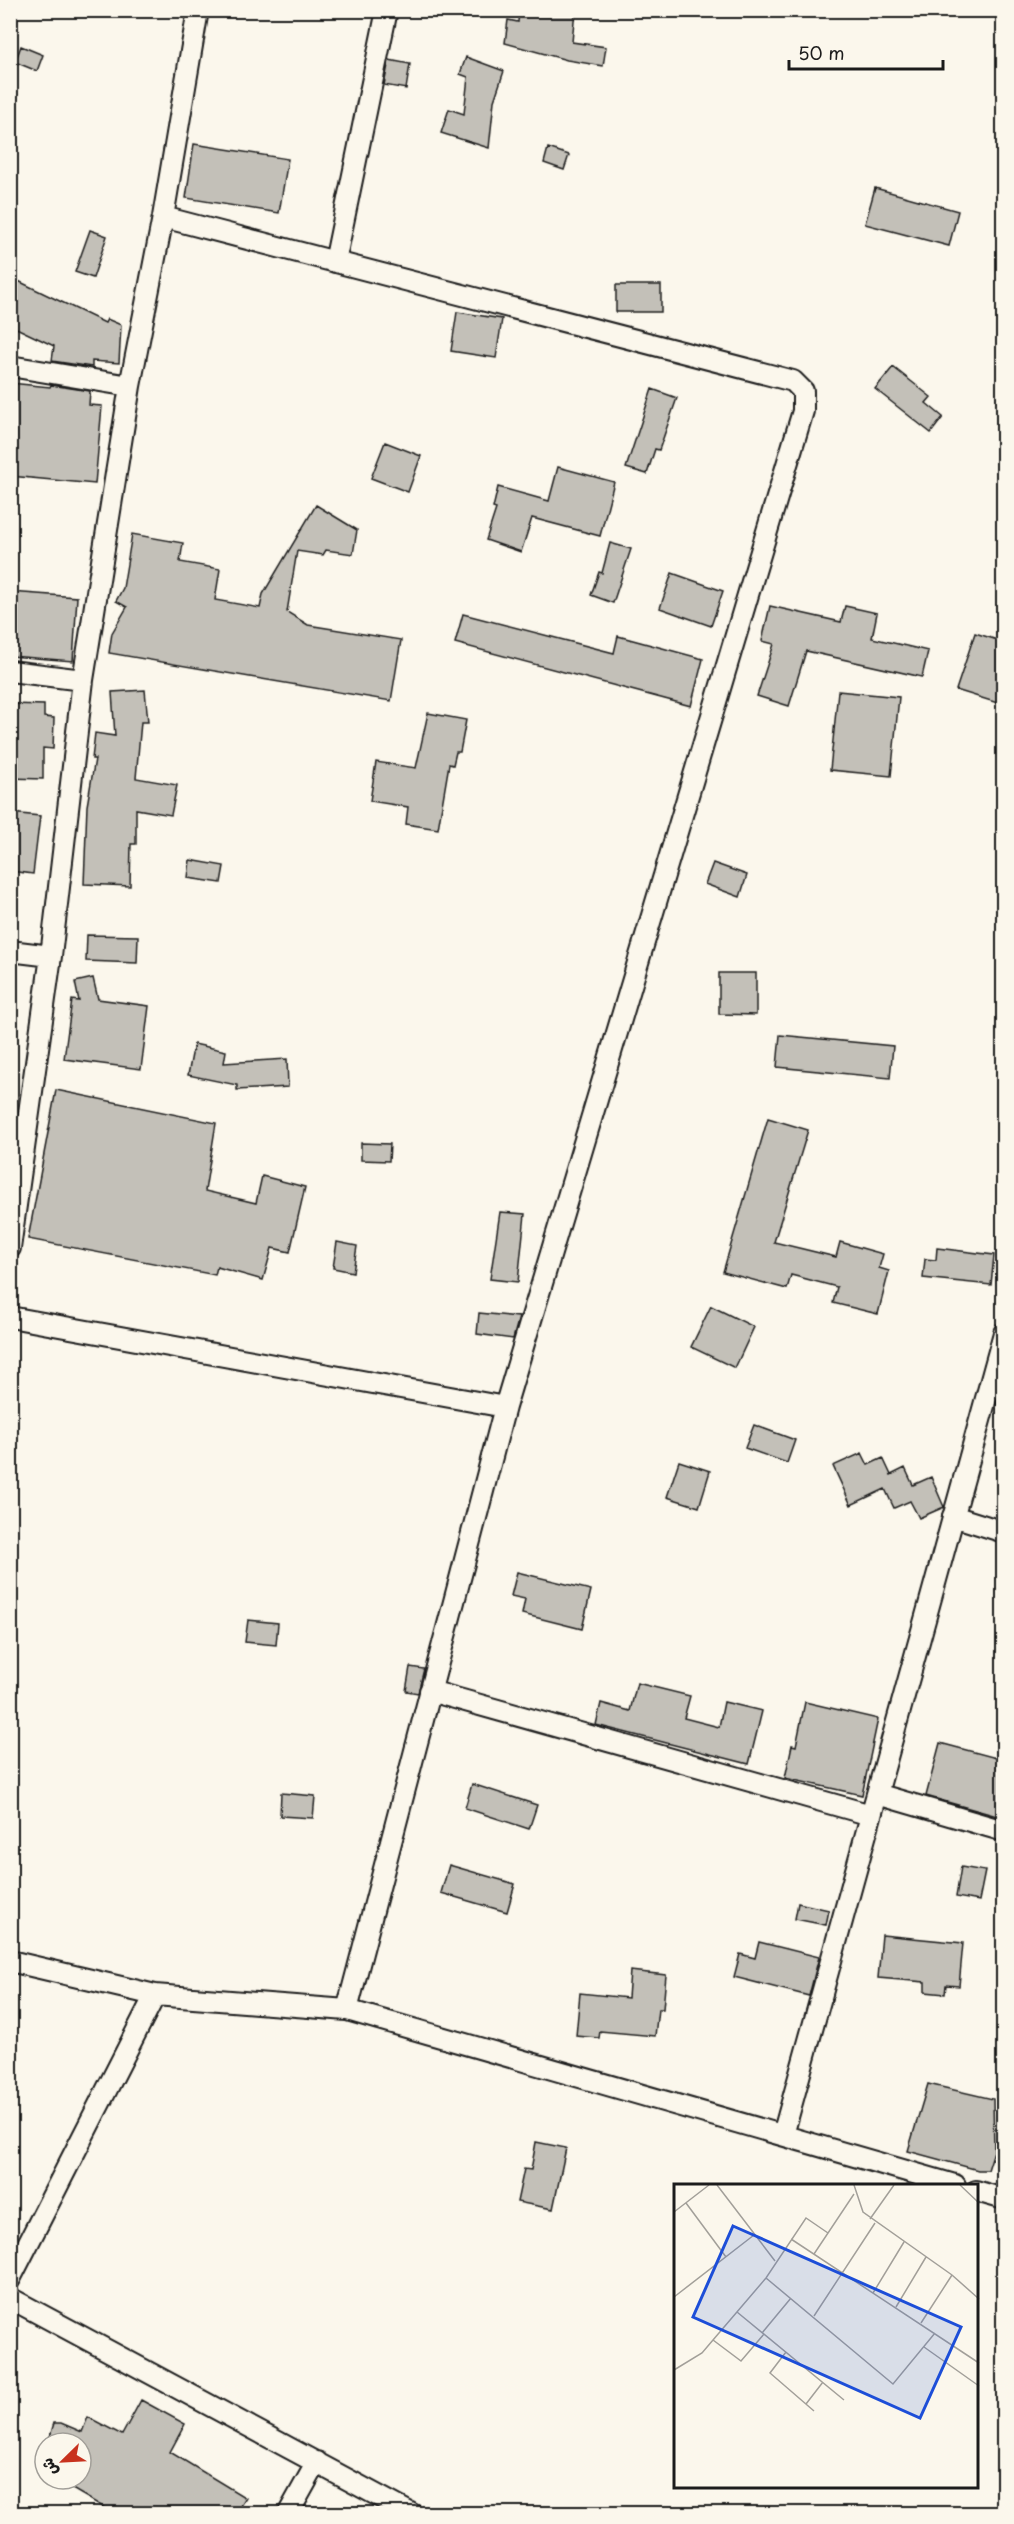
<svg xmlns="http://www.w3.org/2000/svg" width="1014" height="2524" font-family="'Playpen Sans','Playpen Sans Arabic',sans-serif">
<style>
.building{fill:#c3c0b8;stroke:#1c1c1c;stroke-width:1.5}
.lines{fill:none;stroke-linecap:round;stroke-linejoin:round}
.street-casing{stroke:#1c1c1c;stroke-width:24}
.street{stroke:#fbf7ec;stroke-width:20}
.inset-road{fill:none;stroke:#a29f99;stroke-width:1.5}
.view{fill:#1d4ed8;fill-opacity:0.15;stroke:#1d4ed8;stroke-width:3}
.inset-edge{fill:none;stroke:#1c1c1c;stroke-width:3}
</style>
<rect width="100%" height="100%" fill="#fbf7ec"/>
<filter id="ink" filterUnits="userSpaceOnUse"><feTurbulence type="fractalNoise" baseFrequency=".0167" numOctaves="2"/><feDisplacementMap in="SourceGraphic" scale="12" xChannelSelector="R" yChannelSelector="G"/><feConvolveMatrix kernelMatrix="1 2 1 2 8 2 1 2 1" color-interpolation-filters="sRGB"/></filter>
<g filter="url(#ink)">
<path class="building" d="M519,10H575L572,42L606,47L603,66L567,60L505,43L508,20L518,22Z
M21,46L43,55L37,71L15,62Z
M466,57L504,71L494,101L489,148L441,133L449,109L464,114L468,77L460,74Z
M389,60L410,64L406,89L384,85Z
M194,144L288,159L279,213L186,198Z
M548,148L569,155L564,170L544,163Z
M875,188L958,211L949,246L865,224Z
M90,230L107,236L93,278L75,272Z
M10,277L105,323L107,319L121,325L119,363L92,361V367L52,361L54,346L10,325Z
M616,285H661V312H616Z
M457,312L502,319L496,358L451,351Z
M893,367L931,397L926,403L943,417L931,433L875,389Z
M10,383L50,387L51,385L90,391L89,405L102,406L95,484L10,476Z
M652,389L677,398L659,450L655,449L647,474L626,468Z
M385,442L421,456L408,492L371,478Z
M558,467L614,482L600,536L532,518L521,552L486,540L496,509L493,508L498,487L549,501Z
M316,505L357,530L353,554L326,550L323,555L297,551L287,612L308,625L401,640L391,701L109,653L112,633L127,607L116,601L123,588L132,534L183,543L180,562L220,569L215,600L260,608L263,594Z
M610,543L631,549L613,603L591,595L599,572L602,573Z
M672,573L723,591L711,626L660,608Z
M10,592L77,597L73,661L10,656Z
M770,606L841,622L845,606L877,613L872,638L928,651L922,677L806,651L789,706L757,696L774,644L762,641Z
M463,614L614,653L618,636L703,659L691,706L455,643Z
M975,633L1004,642V705L956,690Z
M145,690L148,722H141L136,778L177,785L171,815L136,809V844H131L130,886L84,884L87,806L95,759H92L95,733L115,736L112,692Z
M838,691L899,697L891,776L830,770Z
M10,704L44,705V717L54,718L53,749L43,748V779L10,778Z
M428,713L466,720L460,752H456L453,765L449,764L438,829L406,824L408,807L370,801L376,762L416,768Z
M10,813L40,816L33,874L10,871Z
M190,860L224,866L221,883L188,878Z
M713,863L747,875L740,897L705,884Z
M87,935L138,936L137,963L86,961Z
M719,973H756V1015L719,1014Z
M93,978L98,999L149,1006L141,1069L64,1059L72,1000L79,1001L75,982Z
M780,1035L893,1046L890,1078L777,1067Z
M194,1044L226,1051L224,1063L287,1059L288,1087L237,1090V1085L188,1075Z
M56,1090L216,1123L205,1191L256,1203L262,1176L305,1187L290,1252L272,1248L263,1280L217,1267L215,1275L28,1239Z
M768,1118L808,1130L774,1242L836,1257L840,1242L883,1254L879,1268L889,1271L878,1314L833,1303L837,1287L791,1275L787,1289L723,1272Z
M361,1143L390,1144L389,1161L361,1160Z
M500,1212L525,1214L518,1282L490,1279Z
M337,1242L357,1246L353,1272L333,1268Z
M937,1248L994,1255L991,1285L923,1278L925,1259L936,1260Z
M711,1306L754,1327L735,1368L691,1347Z
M479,1313L519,1317L513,1339L477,1334Z
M754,1425L795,1440L787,1463L745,1448Z
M862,1453L868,1465L883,1458L891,1475L905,1468L913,1485L931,1477L944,1507L919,1518L910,1501L894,1508L885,1489L851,1505L833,1466Z
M679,1461L710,1471L699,1507L667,1497Z
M517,1572L591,1590L582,1629L522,1614L525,1599L511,1596Z
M248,1620L278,1623L276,1645L245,1642Z
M410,1667L424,1669L418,1693L406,1691Z
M637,1683L690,1696L684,1718L719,1727L724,1702L762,1711L749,1764L596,1725L601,1703L630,1711Z
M805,1702L878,1719L862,1795L785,1778L792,1745L796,1746Z
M940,1743L1004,1760V1818L926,1796Z
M472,1784L537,1805L529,1829L465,1808Z
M281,1793L315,1796L313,1818L280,1816Z
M449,1865L515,1884L507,1912L441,1893Z
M961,1867L985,1871L979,1901L956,1897Z
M798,1903L829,1910L826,1925L795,1919Z
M882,1935L963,1943L959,1986L946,1985L945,1994L925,1992V1982L878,1978Z
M759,1942L819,1957L809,1996L734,1977L740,1954L755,1958Z
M630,1971L666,1975L663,2009H658L655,2036L600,2031L599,2038L576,2036L580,1993L628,1998Z
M928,2084L993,2099L994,2151L988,2170H978L908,2151Z
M536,2142L566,2148L553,2209L517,2202L524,2169L531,2170Z
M141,2400L185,2424L170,2452L246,2498L236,2514H115L55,2479H81V2443H48L54,2423H61L82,2432L88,2417L122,2435Z"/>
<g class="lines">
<defs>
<path id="street" d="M163,217L793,381L803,391V411L505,1407L347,2010
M335,262L387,10
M10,366L130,386
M10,671L83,680
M10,951L51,956
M10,1248L51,956L83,680L130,386L163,217L198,10
M10,1317L505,1407
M953,1516L1004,1532
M430,1691L871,1815
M877,1794L1004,1831
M10,1961L155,1995L347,2010L955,2185
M783,2135L1004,1333
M976,2191L1004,2199
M10,2279L155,1995
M10,2298L412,2514
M288,2514L317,2462"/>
</defs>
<use href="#street" class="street-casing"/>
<use href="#street" class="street"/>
</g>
</g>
<g transform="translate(674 2184)">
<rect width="304" height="304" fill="#fbf7ec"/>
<path class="inset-road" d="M43,1L101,77M180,1L189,28L278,91L305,115M286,1L305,19M12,19L52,73M0,28L35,1M196,35L220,1M117,55L305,179M140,70L180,10M92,94L219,200L261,149M199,109L230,58M0,113L80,51M222,123L252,73M63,128L170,216M140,132L201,39M247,139L278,91M88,149L117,114M39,156L67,177L90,150M250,163L305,202M112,168L96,189L140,227M0,186L28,169L39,156L92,94L132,34L154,49M132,220L149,198"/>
<path class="view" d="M59,42L287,143L246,234L19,133Z"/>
<rect width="304" height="304" class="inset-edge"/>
</g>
<rect width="1014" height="2524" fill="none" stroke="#fbf7ec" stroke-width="36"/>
<rect x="18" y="18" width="978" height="2488" fill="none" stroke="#1c1c1c" stroke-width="2" filter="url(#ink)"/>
<g transform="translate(63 2461) rotate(246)"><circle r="28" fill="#fbf7ec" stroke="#a29f99" stroke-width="1.5"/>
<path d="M0-4.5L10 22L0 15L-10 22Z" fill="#c8321e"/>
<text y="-9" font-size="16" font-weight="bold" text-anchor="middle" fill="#1c1c1c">ش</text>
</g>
<path d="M789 60v9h154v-9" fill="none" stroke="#1c1c1c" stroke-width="3"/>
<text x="798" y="60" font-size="18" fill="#1c1c1c" stroke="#fbf7ec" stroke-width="4.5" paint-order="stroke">50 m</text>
</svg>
